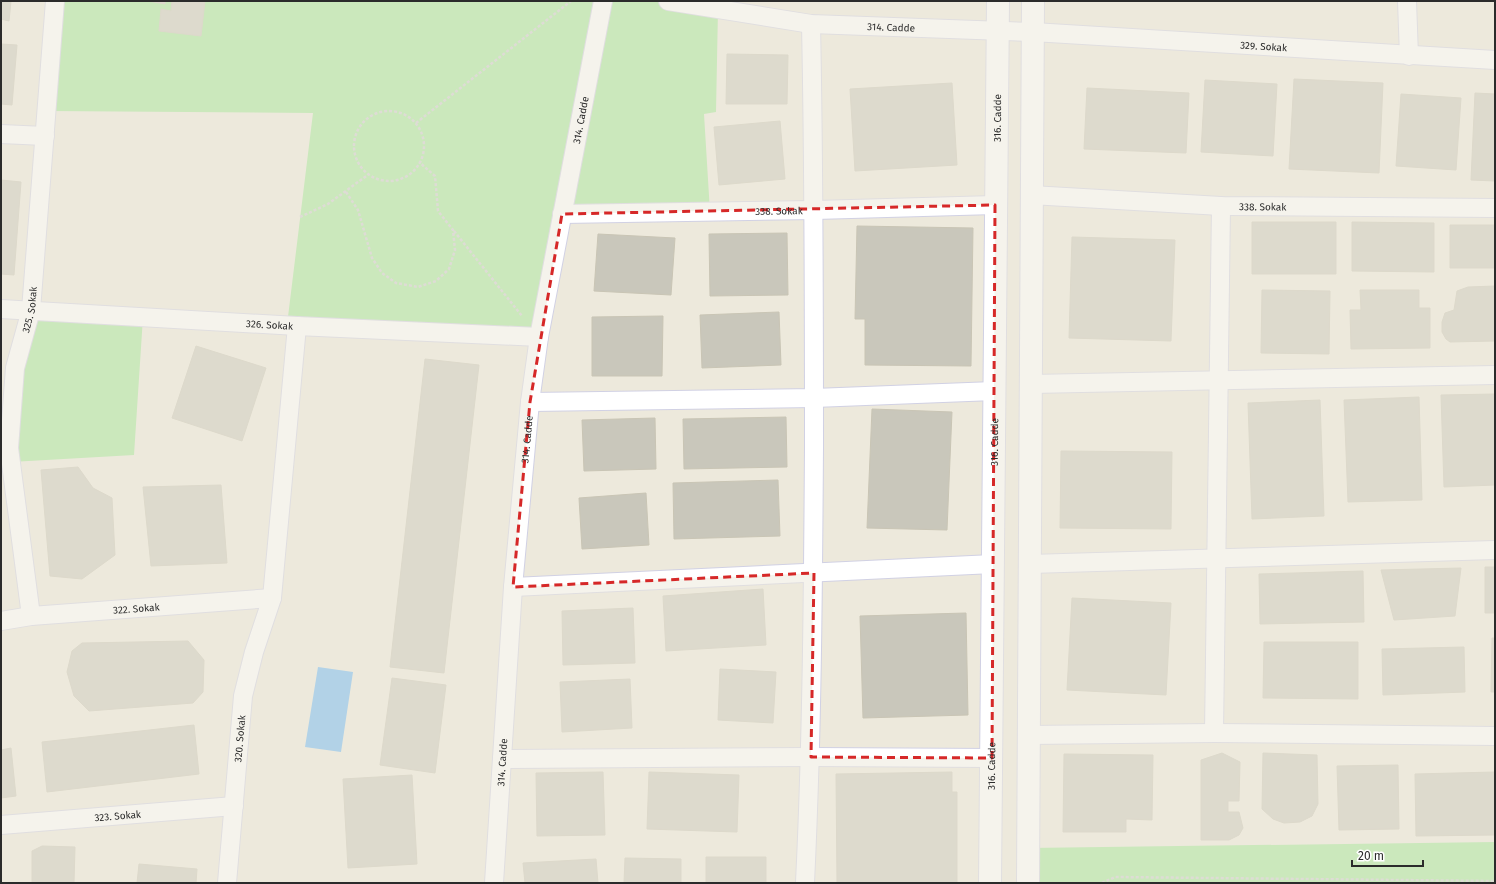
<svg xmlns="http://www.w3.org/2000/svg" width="1496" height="884" font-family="'Fira Sans',sans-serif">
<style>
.green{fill:#a2e696}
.water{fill:#6ab6f4}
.building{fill:#c9c7bb;stroke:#c9c5b5}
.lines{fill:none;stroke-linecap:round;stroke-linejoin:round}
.minor-casing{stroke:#d1d1e4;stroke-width:20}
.tertiary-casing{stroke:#d1d1e4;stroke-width:24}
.path{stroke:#ccc;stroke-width:2.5;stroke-dasharray:3 2;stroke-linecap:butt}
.minor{stroke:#fff;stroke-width:18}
.tertiary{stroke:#fff;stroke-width:22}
.marked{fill:none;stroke:#d62828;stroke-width:3;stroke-dasharray:8 5;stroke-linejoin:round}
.labels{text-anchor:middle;stroke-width:4;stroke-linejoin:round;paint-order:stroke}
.street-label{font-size:10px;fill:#2b2b2b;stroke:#fff}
</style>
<rect width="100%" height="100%" fill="#ede9dc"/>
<path class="green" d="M55,1H668L718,9L716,112L704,114L710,212L562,214L539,337L287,325L313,113L47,111Z
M31,310L143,317L134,455L11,462Z
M1495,842V883H1028V848Z"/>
<path class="water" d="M318,667L353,672L341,752L305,747Z"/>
<path class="building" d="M1,1H11L9,21L1,19Z
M148,1H165V4Z
M172,1H205L201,36L159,31L161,9L171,11Z
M1,44L17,45L12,105L1,104Z
M727,54L788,55L787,104H726Z
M1294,79L1383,83L1379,173L1289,169Z
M1205,80L1277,84L1273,156L1201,152Z
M952,83L957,165L855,171L850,89Z
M1087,88L1189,93L1186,153L1084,149Z
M1475,93L1495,94V181L1471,180Z
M1401,94L1461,98L1456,170L1396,166Z
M780,121L785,179L719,185L714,127Z
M1,180L21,182L14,275L1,274Z
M1252,222H1336V274H1252Z
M1352,222L1434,223V272L1352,271Z
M1450,225H1495V268H1450Z
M857,226L973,228L971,366L865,365V319H855Z
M787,233L788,295L710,296L709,234Z
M598,234L675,238L671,295L594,291Z
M1072,237L1175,240L1171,341L1069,338Z
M1495,286V341L1450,342L1446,339L1442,332V322L1445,313L1454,310L1457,291L1468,287Z
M1262,290L1330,291L1329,354L1261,353Z
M1360,290H1419V308H1430V348L1351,349L1350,310H1361Z
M779,312L781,365L702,368L700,315Z
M663,316L662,376H592V317Z
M196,346L266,368L242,441L172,418Z
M425,359L479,365L444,673L390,667Z
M1495,394V485L1444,487L1441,395Z
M1419,397L1422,500L1348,502L1344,400Z
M1320,400L1324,516L1252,519L1248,403Z
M872,409L952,412L947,530L867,528Z
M786,417L787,467L684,469L683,419Z
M655,418L656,469L584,471L582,420Z
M1061,451L1172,452L1171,529L1060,528Z
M78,467L93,488L112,498L115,555L82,579L50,576L41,470Z
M778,480L780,536L674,539L673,483Z
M221,485L227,563L151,566L143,487Z
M646,493L649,545L582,549L579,498Z
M1485,567H1495V613H1485Z
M1461,568L1455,616L1394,620L1381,570Z
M1363,571L1364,622L1260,624L1259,574Z
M763,589L766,645L666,651L663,596Z
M1072,598L1171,603L1166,695L1067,690Z
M633,608L635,663L563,665L562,611Z
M966,613L968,715L863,718L860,616Z
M1492,638H1495V692H1491Z
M188,641L204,660L203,692L193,703L89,711L74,696L67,672L72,651L82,643Z
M1264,642H1358V699L1263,698Z
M1464,647L1465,692L1383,695L1382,649Z
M720,669L776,672L773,723L718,720Z
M392,678L446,685L435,773L380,765Z
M630,679L632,728L562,732L560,682Z
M194,725L199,774L47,792L42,742Z
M11,748L16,796L1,798V750Z
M1222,753L1240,762L1239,801H1228V812H1239L1243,828L1239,835L1229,840H1201V760Z
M1263,753L1317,755L1318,804L1312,816L1300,822L1284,823L1273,819L1262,809Z
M1064,754L1153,755L1152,820L1126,819V832H1063Z
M1398,765L1399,829L1339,830L1337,766Z
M603,772L605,835L537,836L536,773Z
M649,772L739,775L737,832L647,829Z
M952,772V792H957V883H837L836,774Z
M1495,772V835L1416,836L1415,774Z
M412,775L417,864L348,868L343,779Z
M42,846L75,847L74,883H32V851Z
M706,857H766V883H706Z
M625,858L681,859V883H624Z
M596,859L598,883H525L523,863Z
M139,864L197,869L196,883H137Z"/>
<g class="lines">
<defs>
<g id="minor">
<path id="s1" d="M668,1L811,24L1033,32L1495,60"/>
<path d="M1407,1L1409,56"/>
<path d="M1,134L45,136"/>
<path id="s2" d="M1031,195L1221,206L1495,208"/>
<path id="s3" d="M562,214L815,210L995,205"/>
<path id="s4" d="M1,309L297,326L539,337"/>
<path d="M1031,384L1495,375"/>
<path d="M530,402L814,398L994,391"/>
<path d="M1030,564L1495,550"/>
<path d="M513,587L993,564"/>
<path id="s5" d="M31,616L9,448L15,368L31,310L55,1"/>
<path id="s6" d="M1,621L31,616L272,598"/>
<path d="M1214,733L1221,206"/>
<path d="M1028,735L1214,733L1495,736"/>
<path d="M502,759L811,757L992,758"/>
<path id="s7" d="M1,825L234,806"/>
<path id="s8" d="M227,883L243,696L254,652L272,598L297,326"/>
<path id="s9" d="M494,883L513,587L530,402L539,337L603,1"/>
<path d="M805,883C812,738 813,593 814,447C814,306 814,165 811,24"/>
</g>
<g id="tertiary">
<path id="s10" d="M990,883L998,1"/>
<path d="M1028,883L1033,1"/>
</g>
</defs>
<use href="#minor" class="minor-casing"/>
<use href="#tertiary" class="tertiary-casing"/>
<path class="path" d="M354 146a35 35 0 1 1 70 0a35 35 0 1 1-70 0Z
M416,123L571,1
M346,192L358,210L372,258L382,273L396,283L418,287L436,281L449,269L455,250L453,230L438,211L435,176L419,162
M300,217L328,204L369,174
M454,231L522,316
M1102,883L1115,877L1495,881"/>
<use href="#minor" class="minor"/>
<use href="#tertiary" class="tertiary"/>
</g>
<path d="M0 0H1496V884H0ZM995,205L992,758L811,757L814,573L513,587L530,402L562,214Z" fill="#ede9dc" fill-opacity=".55" fill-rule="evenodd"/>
<path class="marked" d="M995,205L992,758L811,757L814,573L513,587L530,402L562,214Z"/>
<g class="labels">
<g class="street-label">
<text dy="4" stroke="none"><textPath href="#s1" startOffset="225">314. Cadde</textPath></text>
<text dy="4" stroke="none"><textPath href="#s1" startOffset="598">329. Sokak</textPath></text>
<text dy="4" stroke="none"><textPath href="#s10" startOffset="765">316. Cadde</textPath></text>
<text dy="4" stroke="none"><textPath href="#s9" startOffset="769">314. Cadde</textPath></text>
<text dy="4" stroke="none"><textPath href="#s2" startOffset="232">338. Sokak</textPath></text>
<text dy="4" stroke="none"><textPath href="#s3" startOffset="217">338. Sokak</textPath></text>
<text dy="4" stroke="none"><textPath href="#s5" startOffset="310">325. Sokak</textPath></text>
<text dy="4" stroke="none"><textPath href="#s4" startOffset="269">326. Sokak</textPath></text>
<text dy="4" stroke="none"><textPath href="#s9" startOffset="445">314. Cadde</textPath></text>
<text dy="4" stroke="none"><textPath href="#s10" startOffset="441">316. Cadde</textPath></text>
<text dy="4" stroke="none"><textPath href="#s6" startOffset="136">322. Sokak</textPath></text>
<text dy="4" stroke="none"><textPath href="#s8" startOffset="145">320. Sokak</textPath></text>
<text dy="4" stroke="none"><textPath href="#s9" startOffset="121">314. Cadde</textPath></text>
<text dy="4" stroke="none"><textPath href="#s10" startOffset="117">316. Cadde</textPath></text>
<text dy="4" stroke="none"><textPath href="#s7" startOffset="117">323. Sokak</textPath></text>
</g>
</g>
<rect width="1496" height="884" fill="none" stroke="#2b2b2b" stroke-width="4"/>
<path d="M1352 860v6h71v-6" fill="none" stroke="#2b2b2b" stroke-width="2"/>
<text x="1358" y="860" font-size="12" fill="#2b2b2b" stroke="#ffffff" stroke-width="3" paint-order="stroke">20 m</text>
</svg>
